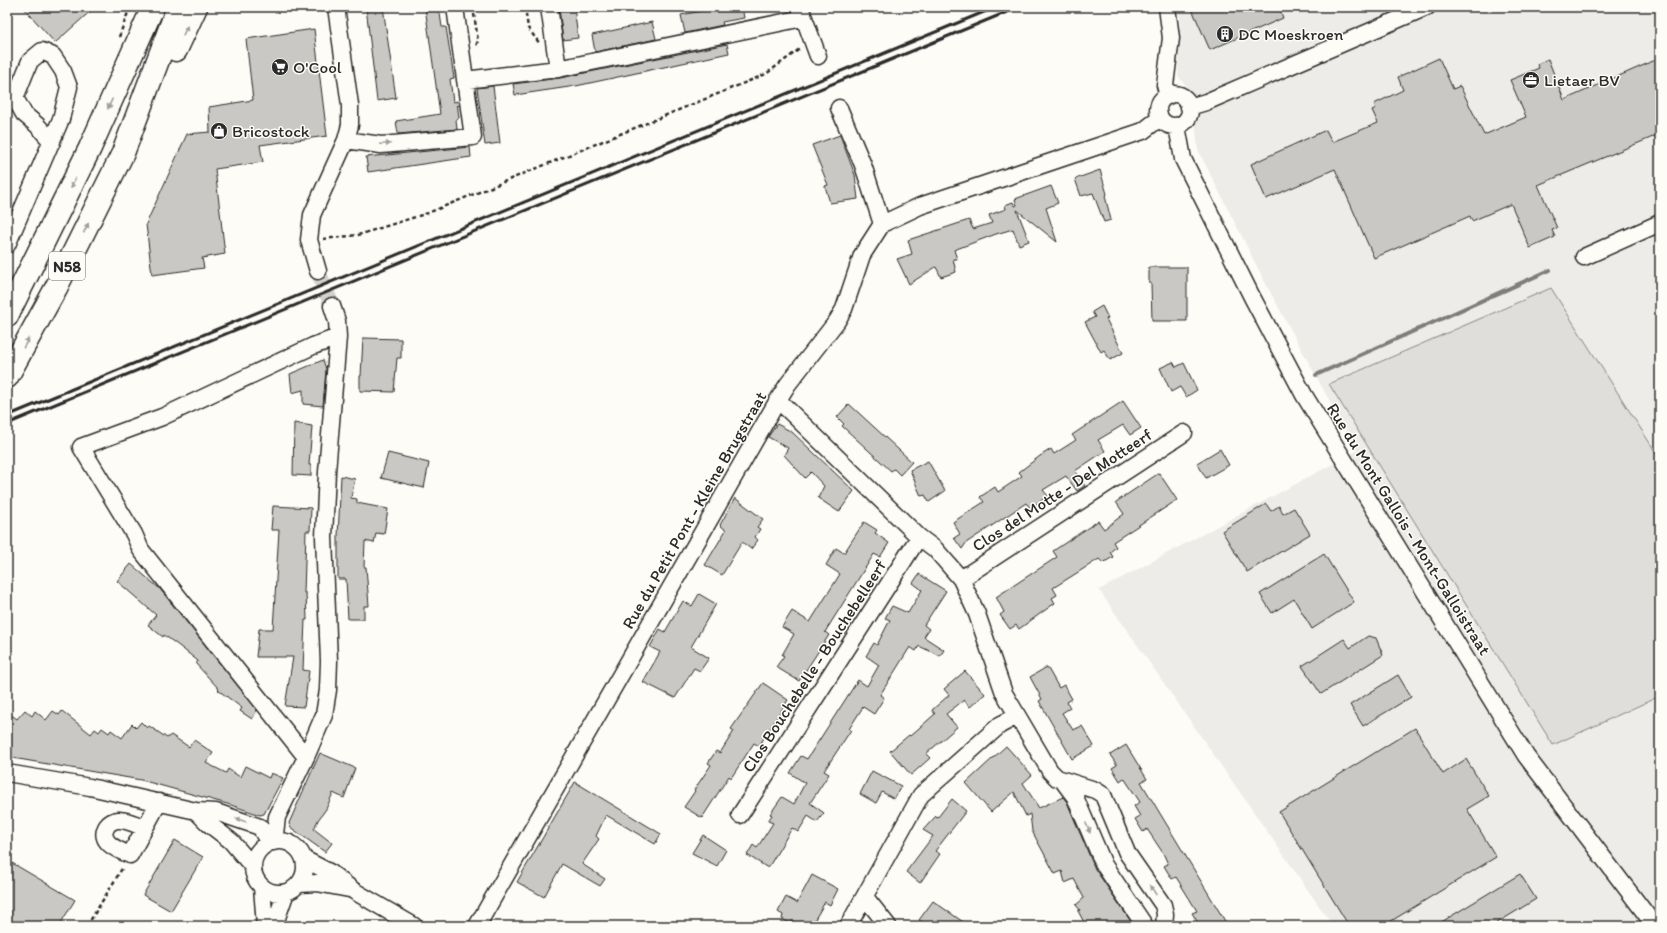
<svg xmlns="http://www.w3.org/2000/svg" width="1667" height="933" font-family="Itim,sans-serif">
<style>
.built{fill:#edece8}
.green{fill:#dfdeda;stroke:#858482}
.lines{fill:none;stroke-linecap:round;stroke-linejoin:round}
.stream{stroke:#7e7d7b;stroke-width:4}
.building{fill:#c9c8c4;stroke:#2b2b2b}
.minor-tunnel{stroke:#d3d2ce;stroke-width:16;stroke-dasharray:16 8;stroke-linecap:butt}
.minor-casing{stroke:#2b2b2b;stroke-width:19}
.highway-casing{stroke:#2b2b2b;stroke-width:25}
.path{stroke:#2b2b2b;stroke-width:2.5;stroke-dasharray:4 3;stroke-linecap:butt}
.minor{stroke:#fdfcf7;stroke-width:16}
.highway{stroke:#fdfcf7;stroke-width:22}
.rail{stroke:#2b2b2b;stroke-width:3}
.oneway{fill:#9e9e9b}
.labels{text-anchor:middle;stroke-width:3;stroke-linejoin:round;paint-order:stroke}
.shield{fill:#fdfcf7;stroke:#6a6a68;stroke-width:1}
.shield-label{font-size:16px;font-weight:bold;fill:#2b2b2b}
.poi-label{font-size:17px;fill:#2b2b2b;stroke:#fdfcf7;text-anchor:start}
.street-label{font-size:17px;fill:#2b2b2b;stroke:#fdfcf7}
</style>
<rect width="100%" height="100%" fill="#fdfcf7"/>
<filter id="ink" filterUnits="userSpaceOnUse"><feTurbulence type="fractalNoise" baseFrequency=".025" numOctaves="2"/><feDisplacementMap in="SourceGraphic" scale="8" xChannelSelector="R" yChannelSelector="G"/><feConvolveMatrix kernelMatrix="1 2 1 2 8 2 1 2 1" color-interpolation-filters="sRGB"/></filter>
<g filter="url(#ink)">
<path class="built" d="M1178,7H1660V926H1333L1099,590L1357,451L1268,288L1198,150L1192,93L1178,76L1180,19Z"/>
<path class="green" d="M1551,288L1660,459V696L1553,745L1329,384Z"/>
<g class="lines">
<path class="stream" d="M1316,375L1550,270"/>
</g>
<path class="building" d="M23,7H95L55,43Z
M366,7H383L396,98L377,101Z
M425,7H439L442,27H446L454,78L450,79L453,102L457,101L459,118L456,119L457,129L398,134L396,121L440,114Z
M574,7L578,38L563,40L559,8Z
M721,7H742L744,18L722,22L723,25L685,33L681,15Z
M1191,7H1279L1283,18L1210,50Z
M652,22L656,39L595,52L592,35Z
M314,29L327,136L260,145L263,162L215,169L225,254L202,258L204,268L152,275L146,224L187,134L210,132L209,107L253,100L246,39Z
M727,44L729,53L576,86L515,95L513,84L560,78Z
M1439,58L1453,89L1460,86L1484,135L1526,117L1510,80L1539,68L1537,64L1548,59L1564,100L1660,58V134L1538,185L1557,228L1552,230L1555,237L1530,248L1511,204L1472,221L1470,216L1374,258L1335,169L1266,199L1251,164L1326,130L1332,142L1378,123L1372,110L1376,108L1374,104L1403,90L1398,77Z
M493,86L500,143L485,145L477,88Z
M840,135L855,175L858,199L830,203L825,186L828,185L812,145Z
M470,147L471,157L368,172L366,157Z
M1100,170L1107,194L1105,196L1111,220L1104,222L1093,193L1081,196L1075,179Z
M1051,186L1058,203L1046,208L1057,242L1017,210L1029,241L1019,245L1013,229L996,234L954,250L957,259H953L956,272L941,277L936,267L909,284L897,259L912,254L908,240L969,220L973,229L992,223L989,215L1006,209L1005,205L1013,202L1015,206L1017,205L1015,199Z
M1149,267H1187V321H1152L1151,283H1149Z
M1102,306L1108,318L1106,319L1123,353L1110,360L1104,350L1101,352L1085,322L1095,317L1092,312Z
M363,338L401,339V358H397L394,392L360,391V376H361Z
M323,360L326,369L323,406L303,404V390L292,393L290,374Z
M1173,362L1176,367L1184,363L1197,390L1186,397L1180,387L1171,392L1160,368Z
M1123,401L1141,428L1130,435L1123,425L1098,440L1105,451L1075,471L1085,486L1077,491L1066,476L1043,490L1048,496L1030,508L1026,503L966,543L962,549L954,538L960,534L953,522L984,502L980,497L995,487L998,492L1022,476L1019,472L1040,456L1051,449L1054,454L1076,440L1072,435Z
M849,404L912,462L900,475L894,469L891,471L842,426L844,424L837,417Z
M294,423L312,426L309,465H311V476L293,475Z
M777,424L792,432L854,491L839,512L818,498L824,486L811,472L805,478L784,455L788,448L768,437Z
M1220,449L1229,465L1206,478L1197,463Z
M388,453L429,463L424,488L381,478Z
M928,461L945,491L929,502L925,495L921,496L910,470Z
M1159,473L1177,500L1113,542L1116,547L1110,552L1113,557L1103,563L1099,559L1053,588L1057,595L1052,598L1055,603L1019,629L1016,625L1010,629L1000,615L1004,612L996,597L1057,557L1053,551L1098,521L1104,529L1124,514L1116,502Z
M341,476L355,479L351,498L357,499V503L388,509L384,534L376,533L374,543L365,541L364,567H366L369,606H364V619H348L346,579H338V536Z
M735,498L763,519L757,527L760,529L755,537L758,540L751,549L742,542L722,575L705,565L726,530L720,525Z
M1266,504L1271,511L1279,506L1283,514L1294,508L1310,534L1247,572L1222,531Z
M273,506L311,508L310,531H306L304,593H306L307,620H305L303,670L309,671L304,707L285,706L293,657H256L259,629H273L279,530H271Z
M864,522L877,530L875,533L889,543L880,557L874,554L825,632L829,635L799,681L776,667L784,656L782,655L794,634L782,627L792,611L810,622L840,574L826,565L836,548L844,553Z
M1324,554L1354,602L1312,629L1294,599L1272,613L1260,594Z
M131,564L160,589L257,710L252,719L240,711L242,708L218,690L219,689L196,664L198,661L179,646L164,635L163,637L148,625L156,615L117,581Z
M919,574L946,591L924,625L929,629L924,637L944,650L940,656L919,646L916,651L910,647L880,695L884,698L874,714L863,707L849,729L851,730L824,771L829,774L810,803L824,813L817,822L808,816L798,832L792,828L768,868L747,855L753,845L757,848L773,823L768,821L772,815L770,814L782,797L794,804L805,783L790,773L801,756L807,759L858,680L867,686L879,665L866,656L874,643L877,645L890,620L885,618L892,606L908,613L922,590L913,583Z
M699,594L716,604L691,647L709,658L700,671L694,668L675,698L643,682L660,652L650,647L660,629L665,632L683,601L692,606Z
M1368,636L1376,638L1383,655L1321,694L1302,666L1344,639L1350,648Z
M1047,667L1059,688L1064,685L1072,699L1067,702L1070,708L1062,713L1073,730L1082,726L1094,746L1072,759L1039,701L1042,699L1030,677Z
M965,671L985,694L970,707L964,700L946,714L957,727L926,754L930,758L911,775L890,751L909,735L910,736L935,714L932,710L949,695L944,689Z
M1398,675L1411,697L1363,726L1350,705Z
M763,683L788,700L759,746L754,743L731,778L729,776L702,818L684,807L695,791L694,790L711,765L708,763L716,751L720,753L734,731L731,729Z
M25,710L32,716L35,711L46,720L53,711L59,715L62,711L91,734L95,729L99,732L102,728L109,733L111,730L122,738L132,724L136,728L141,722L147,728L149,726L167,738L171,735L189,747L194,740L213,753L206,763L226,773L228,769L240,777L245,766L269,778L271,773L283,778L264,814L260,815L231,805L141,780L7,757V712L17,719Z
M1415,728L1443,774L1466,759L1489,796L1467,809L1496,857L1383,926H1349L1279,812Z
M1126,745L1147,779L1141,782L1228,926H1200L1192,913L1197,911L1176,877L1172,879L1164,866L1168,864L1163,853L1147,829L1143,832L1135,819L1140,816L1134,806L1140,802L1124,778L1120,781L1112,768L1117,765L1110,755Z
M1006,746L1032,775L1023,783L1039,808L1063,797L1067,802L1095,869L1134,926H1086L1078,911L1080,910L1076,905L1084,898L1074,879L1065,883L1062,871L1055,874L1032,831L1030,814L1026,816L1014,792L991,812L966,783Z
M320,753L355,768L344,798L333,793L326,809L318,820L314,829L332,843L325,852L290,827L289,823Z
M872,771L901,786L894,799L882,792L876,803L860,794Z
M575,782L661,834L655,844L606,815L596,836L599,839L582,864L605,879L600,886L562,864L544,897L517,882Z
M952,799L966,811L935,851L940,854L920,883L906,872L933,836L923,830L936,816L938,817Z
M703,835L726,850L717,866L692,853Z
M175,840L203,857L171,911L143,895Z
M7,860L75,900L59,926H7Z
M1520,874L1536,899L1492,926H1435Z
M812,875L838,889L830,905L825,902L811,926H802L792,921L790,923L782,919L783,915L778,912L786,897L797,903Z
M933,901L969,926H928L919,920Z"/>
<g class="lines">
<path class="minor-tunnel" d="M318,271L332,306"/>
<defs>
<path id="minor" d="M549,7L558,69
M800,7L818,56
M1167,7L1171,38L1165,85L1168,96
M465,80L558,69L803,18
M1158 110a16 16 0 1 1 32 0a16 16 0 1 1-32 0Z
M1189,107L1206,102L1427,7
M839,108L863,165L882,224
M1177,126L1183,159L1252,297L1304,395L1526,756L1655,926
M346,140L381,145L473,137L455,7
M882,224L920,206L1143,131L1160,118
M7,245L61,119L69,87L63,71L53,56L42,51L30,61L15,98L24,114L37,125L52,142
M1584,257L1660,223
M318,271L309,240L312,215L346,140L350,125V105L336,7
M778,400L919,537L935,549L961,579L977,614L1004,693L1050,771L1057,778L1095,790L1103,795L1127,853L1163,905L1165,914L1164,926
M961,579L1184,433
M306,757L141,550L134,534L81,447L162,417L313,346L338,337
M7,773L90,787L196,811L216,812L260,827L269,843
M1063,781L1075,797L1104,865L1145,926
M196,811L209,824L231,841L253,867
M740,815L919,537
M145,828C137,825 126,819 118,820C114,820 109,823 107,826C97,842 118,850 130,855L159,802
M253 867a26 26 0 1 1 52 0a26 26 0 1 1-52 0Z
M274,842L277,817L306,757L324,715L328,690L329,661L324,537L327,472L338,337L337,321L332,306
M304,859L331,873L354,891L414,926
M299,884L317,883L349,889
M262,887L265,926
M865,897L888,926
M274,926L286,892
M477,926L778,400L788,384L837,321L844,309L862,255L882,224
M848,926L921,795L1000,725L1017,716"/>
<path id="highway" d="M176,50L196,7
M7,316L90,148L153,7
M7,377L56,288L123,153L178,7"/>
</defs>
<use href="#minor" class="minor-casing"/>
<use href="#highway" class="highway-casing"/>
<path class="path" d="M473,7L478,41L476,46
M525,7L528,28L540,44
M119,37L130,7
M323,239L358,235L428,213L766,74L801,48
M87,926L123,867"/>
<use href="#minor" class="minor"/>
<use href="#highway" class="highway"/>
<path class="rail" d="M7,416L996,7
M7,424L1019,7"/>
</g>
<defs><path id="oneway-solid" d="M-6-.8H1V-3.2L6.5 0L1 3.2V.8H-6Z"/></defs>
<g class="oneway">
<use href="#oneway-solid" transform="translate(185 31) rotate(-65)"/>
<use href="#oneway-solid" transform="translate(110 104) rotate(114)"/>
<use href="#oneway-solid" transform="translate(385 144) rotate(-2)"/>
<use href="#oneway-solid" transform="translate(73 183) rotate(116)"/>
<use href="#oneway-solid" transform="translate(86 228) rotate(-64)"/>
<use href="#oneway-solid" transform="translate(26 343) rotate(-61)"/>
<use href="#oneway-solid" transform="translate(241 820) rotate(-161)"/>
<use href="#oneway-solid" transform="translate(1088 828) rotate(67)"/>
<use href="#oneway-solid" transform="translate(1153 890) rotate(-124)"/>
</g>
</g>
<defs>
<symbol id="building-disc" viewBox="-11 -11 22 22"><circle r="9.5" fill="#2b2b2b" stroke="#fdfcf7"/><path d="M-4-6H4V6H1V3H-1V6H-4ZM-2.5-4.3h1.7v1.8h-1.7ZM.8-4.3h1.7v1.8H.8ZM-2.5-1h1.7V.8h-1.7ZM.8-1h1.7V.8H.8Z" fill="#fff"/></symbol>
<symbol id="supermarket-disc" viewBox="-11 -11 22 22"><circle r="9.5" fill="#2b2b2b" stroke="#fdfcf7"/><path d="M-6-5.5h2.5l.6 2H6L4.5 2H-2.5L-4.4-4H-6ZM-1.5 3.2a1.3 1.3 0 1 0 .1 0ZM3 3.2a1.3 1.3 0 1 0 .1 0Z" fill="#fff"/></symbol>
<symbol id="office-disc" viewBox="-11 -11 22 22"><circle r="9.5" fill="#2b2b2b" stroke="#fdfcf7"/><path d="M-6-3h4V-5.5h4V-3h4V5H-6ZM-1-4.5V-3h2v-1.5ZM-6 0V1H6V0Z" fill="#fff"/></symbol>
<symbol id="shop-disc" viewBox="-11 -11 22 22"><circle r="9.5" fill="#2b2b2b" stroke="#fdfcf7"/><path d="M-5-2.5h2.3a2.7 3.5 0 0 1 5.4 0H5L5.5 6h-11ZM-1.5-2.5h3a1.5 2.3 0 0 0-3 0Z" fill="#fff"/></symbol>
</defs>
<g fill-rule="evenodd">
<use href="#building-disc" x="1215" y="24" width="20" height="20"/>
<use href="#supermarket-disc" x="270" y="57" width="20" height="20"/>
<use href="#office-disc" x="1521" y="70" width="20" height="20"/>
<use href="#shop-disc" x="209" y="121" width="20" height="20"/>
</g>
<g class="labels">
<rect class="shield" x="49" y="252" width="36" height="28" rx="3"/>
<g class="shield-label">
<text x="67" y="272">N58</text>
</g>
<g class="poi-label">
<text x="1238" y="40">DC Moeskroen</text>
<text x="293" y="73">O'Cool</text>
<text x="1544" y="86">Lietaer BV</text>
<text x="232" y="137">Bricostock</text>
</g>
<g class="street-label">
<text transform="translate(1062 490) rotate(-33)" y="6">Clos del Motte - Del Motteerf</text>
<text transform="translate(694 510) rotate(-60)" y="6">Rue du Petit Pont - Kleine Brugstraat</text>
<text transform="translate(1409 529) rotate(58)" y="6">Rue du Mont Gallois - Mont-Galloistraat</text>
<text transform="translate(814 666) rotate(-57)" y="6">Clos Bouchebelle - Bouchebelleerf</text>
</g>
</g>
<rect width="1667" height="933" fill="none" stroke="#fdfcf7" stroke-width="24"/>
<rect x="12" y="12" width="1643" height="909" fill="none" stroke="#2b2b2b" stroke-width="1.5" filter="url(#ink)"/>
</svg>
